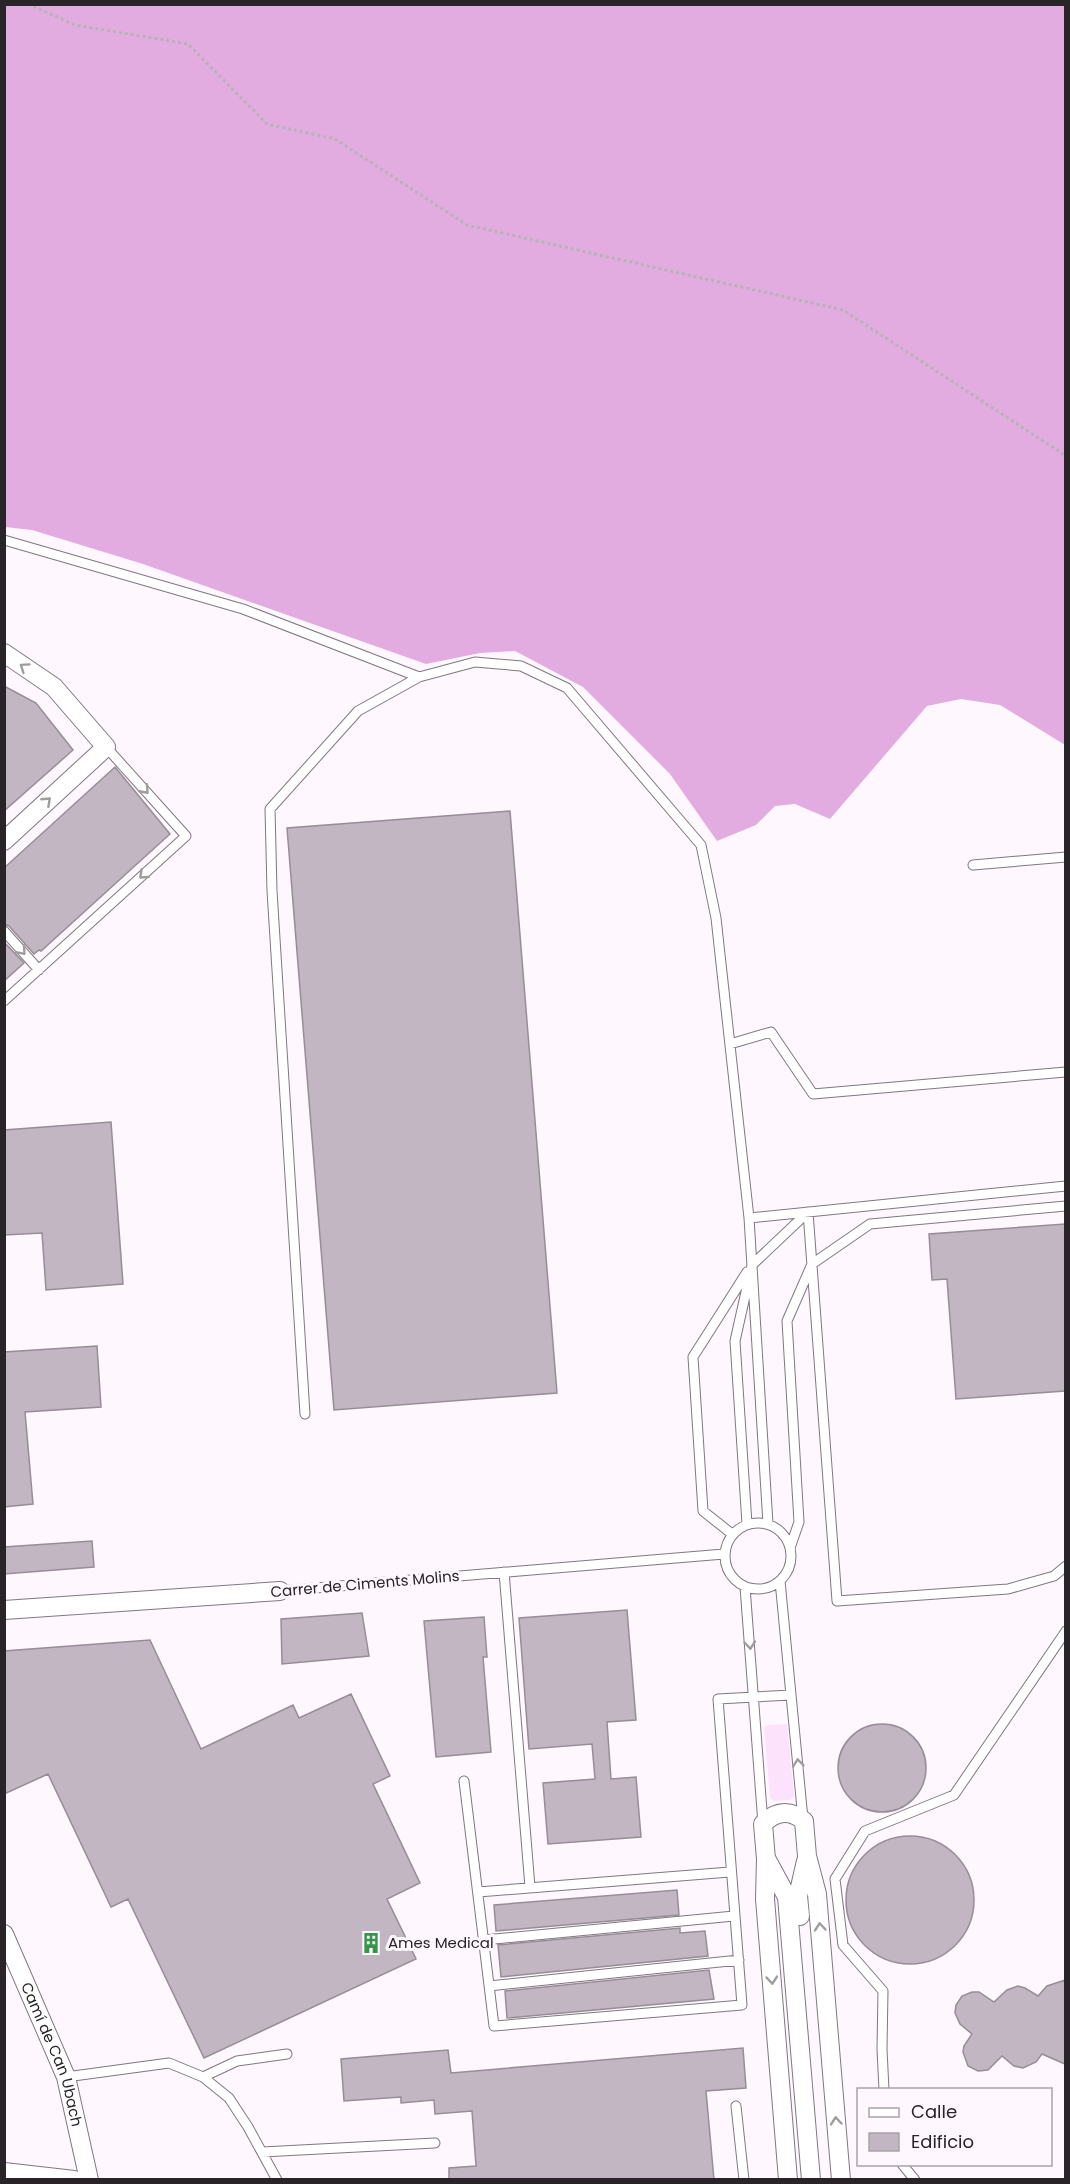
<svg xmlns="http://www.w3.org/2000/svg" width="1070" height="2184" font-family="Poppins,sans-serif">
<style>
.green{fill:#fce2fb}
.forest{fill:#e2ace1}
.building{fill:#c1b6c1;stroke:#978d97;stroke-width:1.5}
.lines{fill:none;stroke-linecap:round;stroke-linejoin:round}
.service-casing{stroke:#817781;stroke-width:11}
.minor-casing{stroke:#817781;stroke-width:20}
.path{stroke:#b8b2b8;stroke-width:3;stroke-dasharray:3 3;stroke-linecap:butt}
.service{stroke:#fff;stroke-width:9}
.minor{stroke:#fff;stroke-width:18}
.oneway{stroke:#9f9c9e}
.labels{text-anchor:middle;stroke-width:6;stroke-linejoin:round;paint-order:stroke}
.street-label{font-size:15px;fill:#292428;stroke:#fef7fe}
.poi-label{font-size:15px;fill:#292428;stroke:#fef7fe;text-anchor:start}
</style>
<rect width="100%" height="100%" fill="#fef7fe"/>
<path class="green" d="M787,1724L794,1796L790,1800L774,1801L770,1798L764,1727L768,1725Z"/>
<path class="forest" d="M4,5H1065V745L1000,705L961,699L927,706L830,819L795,804L775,806L756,825L717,841L670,774L583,687L515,651L480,653L426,664L143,564L32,530L5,527Z"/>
<path class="building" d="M4,686L36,703L73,750L4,811Z
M115,767L170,834L41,951L39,950L34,954L9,926L4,924V868Z
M510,811L557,1393L334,1410L287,828Z
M4,942L24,963L4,981Z
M111,1122L123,1284L46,1290L42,1233L4,1235V1130Z
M1065,1224V1391L956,1399L947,1279L932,1280L929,1234Z
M97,1346L101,1407L25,1412L33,1504L4,1507V1352Z
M92,1541L94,1567L4,1574V1547Z
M627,1610L636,1720L607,1722L611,1779L636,1777L641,1837L548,1844L543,1783L595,1779L592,1744L529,1749L519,1618Z
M362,1613L369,1656L282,1664L281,1619Z
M484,1617L487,1657H483L491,1752L436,1757L424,1621Z
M150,1640L201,1749L293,1705L299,1718L351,1694L390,1776L373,1784L420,1883L387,1899L416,1959L204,2058L128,1899L111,1907L48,1774L4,1794V1651Z
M838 1768a44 44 0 1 1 88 0a44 44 0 1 1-88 0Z
M846 1900a64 64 0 1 1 128 0a64 64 0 1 1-128 0Z
M677,1890L679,1915L496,1931L494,1905Z
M680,1928V1933L705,1931L708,1956L501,1977L498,1945Z
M709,1970L714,1999L507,2018L505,1991Z
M1065,1980V2064L1042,2054L1036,2062L1023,2068L1014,2066L1002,2056L988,2070L978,2071L968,2066L963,2052L964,2046L972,2034L960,2024L955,2013L956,2005L962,1996L972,1992H979L994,2002L1007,1990L1018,1986L1025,1988L1038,1996L1047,1986Z
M743,2048L746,2088L706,2091L714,2180H449V2168L476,2166L472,2111L435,2114L434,2100L401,2103V2097L344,2101L341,2059L448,2050L451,2073Z"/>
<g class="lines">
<defs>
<path id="service" d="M4,540L243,609L419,677
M973,865L1066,857
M4,931L39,970
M4,1001L186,836L106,747
M730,1044L771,1032L813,1094L1066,1072
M808,1212L837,1601L1008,1589L1054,1576L1066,1566
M749,1218L1066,1186
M305,1414L272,891L270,809L358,711L419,677L475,662L521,666L567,688L701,845L716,918L749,1218L768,1524
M725 1556a33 33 0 1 1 66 0a33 33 0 1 1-66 0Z
M747,1524L735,1341L752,1265L808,1212
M732,1534L703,1511L693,1357L747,1272
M790,1548L799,1522L787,1321L812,1264L870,1224L1066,1206
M504,1572L530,1887
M780,1581L803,1819
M745,1587L763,1824
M280,1591L724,1554
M464,1781L494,2026L742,2005L718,1699L791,1695
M478,1892L730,1872
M484,1940L734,1916
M489,1986L739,1960
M66,2077L169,2063L203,2077L229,2098L248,2127L277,2180
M203,2077L237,2061L287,2054
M884,2090L882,2049L883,1991L843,1945L835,1879L865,1831L954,1795L1066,1631
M736,2106L744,2180
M262,2152L435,2143
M902,2164L915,2180"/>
<g id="minor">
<path d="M4,653L54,687L106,747L4,841"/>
<path d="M4,1610L280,1591"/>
<path d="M767,1860L787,1897L811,2180"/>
<path d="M800,1916L798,1896L806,1861"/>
<path id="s1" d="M4,1934L66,2077L89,2180"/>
<path d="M4,2172L74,2180"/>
<path d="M788,2180L765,1899L766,1859L763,1824C775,1811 790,1809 804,1821L807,1856L817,1894L841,2180"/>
</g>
</defs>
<use href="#service" class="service-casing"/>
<use href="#minor" class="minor-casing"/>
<path class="path" d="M28,4L75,25L188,44L267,124L335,139L467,225L843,310L1066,456"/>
<use href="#service" class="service"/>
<use href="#minor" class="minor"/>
</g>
<defs><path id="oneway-chevron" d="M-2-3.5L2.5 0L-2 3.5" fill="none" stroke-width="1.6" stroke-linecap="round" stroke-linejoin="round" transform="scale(1.5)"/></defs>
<g class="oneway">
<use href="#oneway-chevron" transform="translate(24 667) rotate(-145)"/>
<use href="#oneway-chevron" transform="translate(145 790) rotate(48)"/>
<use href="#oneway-chevron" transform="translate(47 801) rotate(-43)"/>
<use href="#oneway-chevron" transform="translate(143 875) rotate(138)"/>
<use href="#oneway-chevron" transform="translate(22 951) rotate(49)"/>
<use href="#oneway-chevron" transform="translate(750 1645) rotate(85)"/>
<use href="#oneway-chevron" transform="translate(798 1763) rotate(-96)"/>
<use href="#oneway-chevron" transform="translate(820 1927) rotate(-95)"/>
<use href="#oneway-chevron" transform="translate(772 1980) rotate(85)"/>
<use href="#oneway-chevron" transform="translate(836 2121) rotate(-95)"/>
</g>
<defs>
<symbol id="building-bare" viewBox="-9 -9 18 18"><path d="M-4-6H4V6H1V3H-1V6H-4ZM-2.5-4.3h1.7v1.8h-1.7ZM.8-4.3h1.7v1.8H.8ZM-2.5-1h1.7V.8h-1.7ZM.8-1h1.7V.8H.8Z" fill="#369548" stroke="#fef7fe" stroke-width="2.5" paint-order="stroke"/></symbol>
</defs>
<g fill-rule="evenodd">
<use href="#building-bare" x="356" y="1928" width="30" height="30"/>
</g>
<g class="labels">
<g class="street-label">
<text transform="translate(365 1584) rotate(-5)" y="5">Carrer de Ciments Molins</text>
<text dy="5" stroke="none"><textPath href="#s1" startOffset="130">Camí de Can Ubach</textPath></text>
</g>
<g class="poi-label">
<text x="388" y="1948">Ames Medical</text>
</g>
</g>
<rect width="1070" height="2184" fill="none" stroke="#292428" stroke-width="12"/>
<rect x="857" y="2088" width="195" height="78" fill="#fef7fe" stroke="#a9a3a8" stroke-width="1.5"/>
<rect x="869" y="2108" width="30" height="9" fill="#ffffff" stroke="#a9a3a8" stroke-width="1.5"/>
<text x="911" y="2118" font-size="18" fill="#292428">Calle</text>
<rect x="869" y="2133" width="30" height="18" fill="#c1b6c1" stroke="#a9a3a8" stroke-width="1.5"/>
<text x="911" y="2148" font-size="18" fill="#292428">Edificio</text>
</svg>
